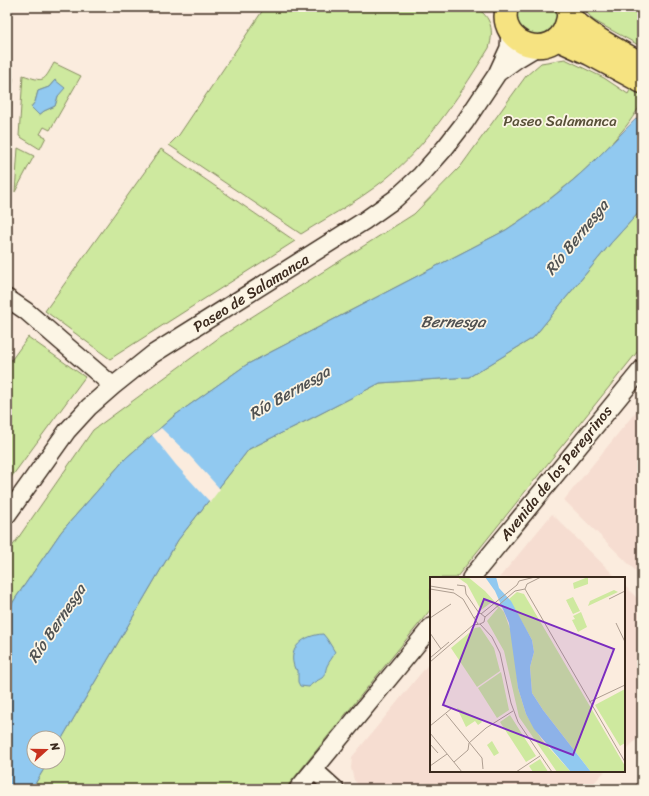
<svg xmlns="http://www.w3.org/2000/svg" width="649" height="796" font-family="Sriracha,sans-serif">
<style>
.built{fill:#f6ddd1}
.green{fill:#cee99f;stroke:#848a5e;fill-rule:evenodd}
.water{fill:#91c9f0;stroke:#6f899c}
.pier{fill:#fbecde}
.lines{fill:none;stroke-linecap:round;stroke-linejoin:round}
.minor-casing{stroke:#3b2a1e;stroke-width:20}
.major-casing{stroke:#3b2a1e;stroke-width:25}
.minor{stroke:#fcf5e5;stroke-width:17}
.major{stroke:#f6e381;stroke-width:22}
.labels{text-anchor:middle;stroke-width:3.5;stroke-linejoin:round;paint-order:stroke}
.park-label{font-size:15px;fill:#585038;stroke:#fcf5e5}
.street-label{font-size:15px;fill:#3b2a1e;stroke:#fcf5e5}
.water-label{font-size:16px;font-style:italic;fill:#505252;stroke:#fcf5e5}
.inset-road{fill:none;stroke:#ae9e91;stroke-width:1}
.view{fill:#7b2cbf;fill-opacity:0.15;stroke:#7b2cbf;stroke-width:2}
.inset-edge{fill:none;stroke:#3b2a1e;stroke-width:2}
</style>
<rect width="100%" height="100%" fill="#fbecde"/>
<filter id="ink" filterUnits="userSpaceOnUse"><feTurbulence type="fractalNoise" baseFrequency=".025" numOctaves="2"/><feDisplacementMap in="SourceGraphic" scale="8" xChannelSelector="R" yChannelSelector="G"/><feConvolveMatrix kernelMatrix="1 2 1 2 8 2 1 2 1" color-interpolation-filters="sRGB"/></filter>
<g filter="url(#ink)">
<path class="built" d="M642,404V577L564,500Z
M552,514L617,578H499Z
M624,585L642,603V734L624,752Z
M431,661V771H605L588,789H362L354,780L351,768L352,757Z"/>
<path class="green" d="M265,7H475C492,17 494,31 489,48C463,90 432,138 395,171C367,196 333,214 301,234L169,145L179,135Z
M516,7H558C560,27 555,31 537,38L518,27Z
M587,7H642V47L593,20L585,10Z
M565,59L604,78L628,94L642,67V102L641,105C635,113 630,122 623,130C590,170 549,201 506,230L246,365L174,416L126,458L61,532L17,596L7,612V554L93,430L220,337L414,214L461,166L526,76L541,63Z
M54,63L81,76L50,130L44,127L40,134L46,137L40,149L19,136L23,75C44,82 43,83 54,63ZM55,80L58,96L55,106L44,111L39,115L31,107L35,102L38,91L49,87Z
M7,75L13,78L7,167Z
M18,148L34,156L15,192Z
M161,149L295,241L110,359L45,311Z
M642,209V346L456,578H431V609L285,789H32L48,762H58V745L178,540L249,449L312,418L380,383L469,377L533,338L611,243Z
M28,337L85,377L7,483V366Z"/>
<path class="water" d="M55,80L65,88L58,96L55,106L44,111L39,115L31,107L35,102L38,91L49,87Z
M642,113V209L611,243L533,338L469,377L380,383L312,418L249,449L178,540L58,745V738H34V762H48L32,789H7V612L17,596L61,532L126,458L174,416L246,365L506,230C538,209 569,186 596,159C612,144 626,128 642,113Z
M323,634L327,639L335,652C333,658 329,661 327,666C325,671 326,674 322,678C317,681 313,682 309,687L300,686L298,682V670L295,669C286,648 304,635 323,634Z"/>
<path class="pier" d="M161,428L189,455L220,489L210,502L176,465L152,435Z"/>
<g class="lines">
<defs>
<path id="minor" d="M499,72L517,59L537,47
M7,298L26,311L113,386
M7,515L67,431L89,407L113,386L153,354L364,221L395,199L421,175L444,149L465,122L497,74L509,48L510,32
M471,578L642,369
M314,770L335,789
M298,789L431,627"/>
<path id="major" d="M507,7C496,45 554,63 566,25C568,20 569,13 567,7
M568,15C589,36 616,49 642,64
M557,39L590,54L642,82"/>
</defs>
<use href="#minor" class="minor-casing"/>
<use href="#major" class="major-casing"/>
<use href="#minor" class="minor"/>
<use href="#major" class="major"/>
</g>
</g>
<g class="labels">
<g class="park-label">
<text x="560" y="126">Paseo Salamanca</text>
</g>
<g class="street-label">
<text transform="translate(251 293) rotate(-32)" y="5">Paseo de Salamanca</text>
<text transform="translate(556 473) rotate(-51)" y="5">Avenida de los Peregrinos</text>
</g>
<g class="water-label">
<text transform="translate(576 237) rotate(-51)" y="6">Río Bernesga</text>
<text x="453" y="327">Bernesga</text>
<text transform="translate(289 392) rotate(-30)" y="6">Río Bernesga</text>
<text transform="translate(56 623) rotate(-56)" y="6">Río Bernesga</text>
</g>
</g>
<g transform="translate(430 577)">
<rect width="195" height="195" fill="#fbecde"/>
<path d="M27,0H38L55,14L74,35L83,60L88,111L96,137L112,163L141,195H127L89,140L74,74L57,44L68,31L62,25L51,33L37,7ZM158,0V7L144,12L143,6ZM184,13L188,15L158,29L160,24ZM87,15L94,17L195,189V195H161L113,133L102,116L100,90L104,75L102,63L79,22ZM143,20L150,34L143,37L136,23ZM151,35L157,50L148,55L142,43L145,42L143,39ZM50,50L64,71L70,94L47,110L21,71L45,51ZM71,95L79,133L67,141L48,111ZM195,112V166L190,169L165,128ZM27,131L50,142L52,145L48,148L45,144L36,150ZM80,138L106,179L96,185L70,145ZM62,164L69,176L64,179L57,168ZM110,182L117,193L118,195H103L99,189Z" fill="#cee99f"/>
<path d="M55,0H66L69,11L81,24L102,63L104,75L100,90L102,116L113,133L161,195H141L104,152L96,137L88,111L79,46L65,14Z" fill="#91c9f0"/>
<path class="inset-road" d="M97,7L111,0M27,8L35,9L36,17M0,9L24,13M0,12L24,16L33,22L44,41M95,12L195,185M36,17L49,36M179,22L195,14M51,37L87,8L89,4L105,0M55,40L85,14L95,12L97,7M0,41L21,27M186,46L195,65M50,47L62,60L70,76L81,126L88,145L122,195M0,56L11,72M0,81L19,65M0,85L43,48L50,47L54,45L55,40L50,36L44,41L48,47M159,125L195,108M16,137L52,181L53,192M0,149L22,131M0,156L32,195M0,167L8,176M24,185L38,173L39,166L56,151L83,134M0,189L17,177M86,195L110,179"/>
<path class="view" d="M54,22L184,72L143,178L13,128Z"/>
<rect width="195" height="195" class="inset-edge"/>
</g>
<rect width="649" height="796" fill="none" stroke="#fcf5e5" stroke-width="24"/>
<rect x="12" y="12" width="625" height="772" fill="none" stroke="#3b2a1e" stroke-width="1.5" filter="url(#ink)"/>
<g transform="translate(46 750) rotate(69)"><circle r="19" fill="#fcf5e5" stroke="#afa495"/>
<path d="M0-3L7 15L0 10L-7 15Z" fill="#c8321e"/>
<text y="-6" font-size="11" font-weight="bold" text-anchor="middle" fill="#3b2a1e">N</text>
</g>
</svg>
